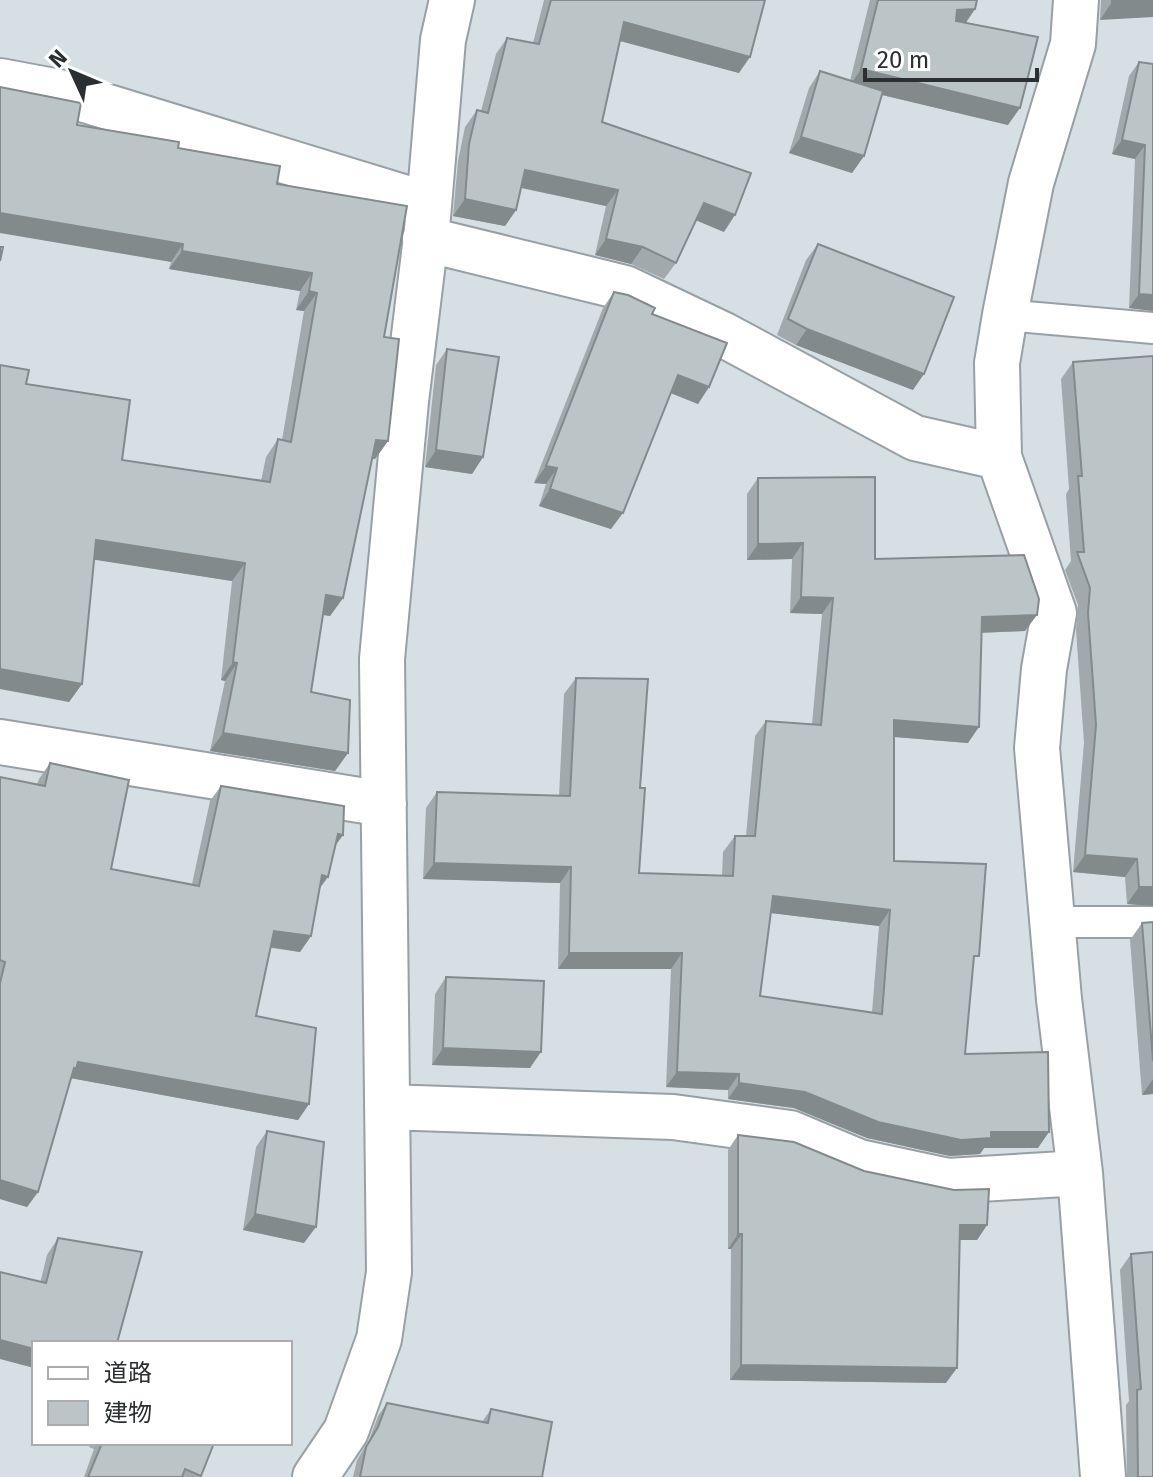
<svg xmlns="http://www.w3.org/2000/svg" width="1153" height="1477" font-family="'Fira Sans','Noto Sans JP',sans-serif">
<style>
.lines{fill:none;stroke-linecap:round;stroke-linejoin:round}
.service-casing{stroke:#97a0a4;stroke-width:34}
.minor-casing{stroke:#97a0a4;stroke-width:48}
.service{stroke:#fff;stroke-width:30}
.minor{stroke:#fff;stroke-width:44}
.wall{fill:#a1a9ac;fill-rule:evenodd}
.shaded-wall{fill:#838a8c}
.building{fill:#bbc5c8;stroke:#838a8c;stroke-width:2;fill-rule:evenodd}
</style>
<rect width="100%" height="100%" fill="#d6e0e4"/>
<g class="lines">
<defs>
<path id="service" d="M1005,315L1153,328
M1053,922H1153"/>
<path id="minor" d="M1076,0L1073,44L1031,183L1005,315L997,363L999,457L1054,613L1044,669L1037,748L1059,999L1080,1173L1103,1477
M0,81L59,92L429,205
M425,239L625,288L724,335L915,438L999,457
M0,742L384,804
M387,1107L673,1117L790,1133L859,1162L948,1181L1080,1173
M315,1477L346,1431L379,1339L389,1272L382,659L406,401L427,229L443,40L452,0"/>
</defs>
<use href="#service" class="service-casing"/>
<use href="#minor" class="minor-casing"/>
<use href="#service" class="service"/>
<use href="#minor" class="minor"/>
</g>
<path class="wall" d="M544,0H765L739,73L620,41L602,122L724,232L696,220L676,263L664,279L631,264L595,255L606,206L521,188L516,210L505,226L453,216L458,161L465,127L477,110L481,111L496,54L507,38L533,43Z
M870,0H977L975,9L966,23L1008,125L882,95L864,156L852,173L789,153L809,88L820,71L850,81Z
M1101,0H1153L1100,20Z
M1139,62L1153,64V311L1129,308L1135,159L1112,154L1129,76Z
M77,125L178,148L277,184L384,337L388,441L375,459H372L343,598L330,616L323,615L311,692L348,753L335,771L210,751L225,681L221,680L232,581L94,559L82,684L69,702L26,384L122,460L261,481L266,457L278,439L282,440L304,311L296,310L300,291L169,269L171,262Z
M818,244L913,390L796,345L777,335L806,260Z
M614,292L652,314L709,387L698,404L670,393L611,529L539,506L546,484L534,483L603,308Z
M447,349L483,457L472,474L425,467L436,365Z
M1073,362L1153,906L1127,904L1125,877L1073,872L1084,743L1076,630L1078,605L1065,570L1071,561L1066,494L1069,489L1061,379Z
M758,478L875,559L1025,631L982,633L968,743L894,737V861L973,964L965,1054L1038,1148H984L980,1154L950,1156L867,1138L794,1108L728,1099V1090L666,1087L671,969H558L560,883L423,879L426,808L437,792L559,796L564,694L576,678L640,788L639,873L722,876L723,852L735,836H746L755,736L766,721L812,724L822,614L790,613L792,559L747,560V494ZM771,913L879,926L872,1012L760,996Z
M50,763L111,869L192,884L210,801L221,786L343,835L335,846L319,889L311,936L300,952L271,948L256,1016L309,1104L298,1120L71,1078L38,1192L27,1207L0,1199V777L37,784L39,779Z
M1153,922V1094L1142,1095L1130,940L1142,923Z
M446,977L530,1068L432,1065L435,994Z
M267,1131L304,1243L243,1230L256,1147Z
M738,1135L987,1225L977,1240H959L946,1383L730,1380L731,1249H728V1150Z
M58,1238L142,1252L20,1365L47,1255Z
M1131,1254L1153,1477H1127L1126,1405L1129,1401L1120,1270Z
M387,1403L482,1422L491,1409L542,1477H353L357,1460L369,1440L378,1416Z
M91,1443H214L200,1477H84L94,1449L89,1447Z"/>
<path class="shaded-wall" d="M1153,0V17L1100,20L1112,2Z
M975,9L963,26L945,27L957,10Z
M624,22L750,57L739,73L613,39Z
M861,69L1020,108L1008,125L849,87Z
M801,137L864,156L852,173L789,153Z
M1122,140L1145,145L1135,159L1112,154Z
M525,170L618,190L606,206L513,186Z
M465,199L516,210L505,226L453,216Z
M704,203L735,215L724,232L693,219Z
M0,213L183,244L171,262L0,233Z
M606,239L643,247L631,264L595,255Z
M182,251L312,273L300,291L169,269Z
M309,291L317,293L304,311L296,310Z
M1139,294L1153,295V311L1129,308Z
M807,329L924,374L913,390L796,345Z
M678,375L709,387L698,404L666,391Z
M376,440L388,441L375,459L363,458Z
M436,450L483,457L472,474L425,467Z
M546,466L557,468L546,484L534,483Z
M550,489L623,513L611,529L539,506Z
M96,540L245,563L232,581L83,558Z
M803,543L792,559L747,560L758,544Z
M326,595L343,598L330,616L313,613Z
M801,597L833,598L822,614L790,613Z
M1037,615L1025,631L971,633L982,617Z
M233,662L237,663L225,681L221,680Z
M0,669L82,684L69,702L0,689Z
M894,720L979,727L968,743L883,736Z
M223,733L348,753L335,771L210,751Z
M338,834L343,835L332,850Z
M1085,855L1137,859L1125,877L1073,872Z
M434,863L571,867L560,883L423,879Z
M322,875L328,877L317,892Z
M1139,887H1153V906L1127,904Z
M773,896L890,910L879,926L762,912Z
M274,931L311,936L300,952L264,946Z
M569,953H682L671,969H558Z
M443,1048L541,1052L530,1068L432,1065Z
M78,1062L309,1104L298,1120L70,1078L63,1084Z
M677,1072L739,1074L728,1090L666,1087Z
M1153,1079V1094L1142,1095Z
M739,1083L805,1092L991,1132H1049L1038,1148H984L980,1154L950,1156L867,1138L794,1108L728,1099Z
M0,1180L38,1192L27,1207L0,1199Z
M255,1214L316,1227L304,1243L243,1230Z
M960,1225H987L977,1240H949Z
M738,1234H742L731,1249H728Z
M0,1340L34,1349V1368L0,1359Z
M741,1365L957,1368L946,1383L730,1380Z"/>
<path class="building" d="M551,0H765L750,57L624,22L602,122L751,173L735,215L704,203L676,263L643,247L606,239L618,190L525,170L516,210L465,199L469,144L477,110L488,113L507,38L539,44Z
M878,0H977L975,9L957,10L956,21L1038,37L1020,108L861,69Z
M1112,0H1153L1112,2Z
M1139,62L1153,64V295L1139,294L1145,145L1122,140Z
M820,71L883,91L864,156L801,137Z
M0,87L81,103L77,125L179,142L178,148L280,166L277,184L407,206L384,337L399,339L388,441L376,440L343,598L326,595L311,692L350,700L348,753L223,733L237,663L233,662L245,563L96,540L82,684L0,669V365L29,370L26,384L130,400L122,460L270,482L278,439L291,442L317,293L309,291L312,273L182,251L183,244L0,213Z
M818,244L954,297L924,374L807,329L788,319Z
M0,247H3L0,261Z
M614,292L628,295L655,308L652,314L727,343L709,387L678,375L623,513L550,489L557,468L546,466Z
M447,349L499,357L483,457L436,450Z
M1153,356V887H1139L1137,859L1085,855L1096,725L1088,613L1090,588L1077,552H1084L1078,476H1082L1073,362Z
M875,477V559L1024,555L1039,599L1037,615L982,617L979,727L894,720V861L986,864L979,956H974L965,1054L1048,1052L1049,1132H991V1138L961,1140L878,1122L805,1092L739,1083V1074L677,1072L682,953H569L571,867L434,863L437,792L570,796L576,678L648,679L640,788H645L639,873L733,876L735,836H755L766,721L821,725L833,598L801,597L803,543L758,544V478ZM773,896L890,910L882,1014L760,996Z
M50,763L129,780L111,869L199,886L221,786L344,806L343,835L338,834L328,877L322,875L311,936L274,931L256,1016L316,1028L309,1104L78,1062L76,1069L74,1068L38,1192L0,1180V983L5,962L0,960V777L45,786Z
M1153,922V1061L1142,923Z
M446,977L544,981L541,1052L443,1048Z
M267,1131L324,1142L316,1227L255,1214Z
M738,1135L794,1142L864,1171L954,1190L989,1189L987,1225H960L957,1368L741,1365L742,1234H738Z
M58,1238L142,1252L117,1343H34V1349L0,1340V1272L46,1283Z
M1153,1252V1477H1138L1137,1390L1141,1389L1131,1254Z
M387,1403L488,1423L491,1409L552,1422L542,1477H360L366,1447L378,1427Z
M102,1443H214L201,1476L185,1469L182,1477H88Z"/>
<rect x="32" y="1341" width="260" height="104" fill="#ffffff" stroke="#aaacad" stroke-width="2"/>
<rect x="48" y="1367" width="40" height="12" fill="#ffffff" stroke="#aaacad" stroke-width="2"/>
<text x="104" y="1381" font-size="24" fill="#2b2f31">道路</text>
<rect x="48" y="1401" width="40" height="24" fill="#bbc5c8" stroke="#aaacad" stroke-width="2"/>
<text x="104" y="1421" font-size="24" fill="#2b2f31">建物</text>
<g transform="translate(72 72) rotate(314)" stroke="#ffffff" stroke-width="6" paint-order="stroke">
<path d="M0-6L14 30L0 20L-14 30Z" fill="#2b2f31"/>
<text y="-12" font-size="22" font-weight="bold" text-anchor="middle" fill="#2b2f31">N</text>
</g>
<path d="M865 68v12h172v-12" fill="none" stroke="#2b2f31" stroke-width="4"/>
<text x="877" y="68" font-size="24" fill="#2b2f31" stroke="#ffffff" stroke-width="6" paint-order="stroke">20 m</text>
</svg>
